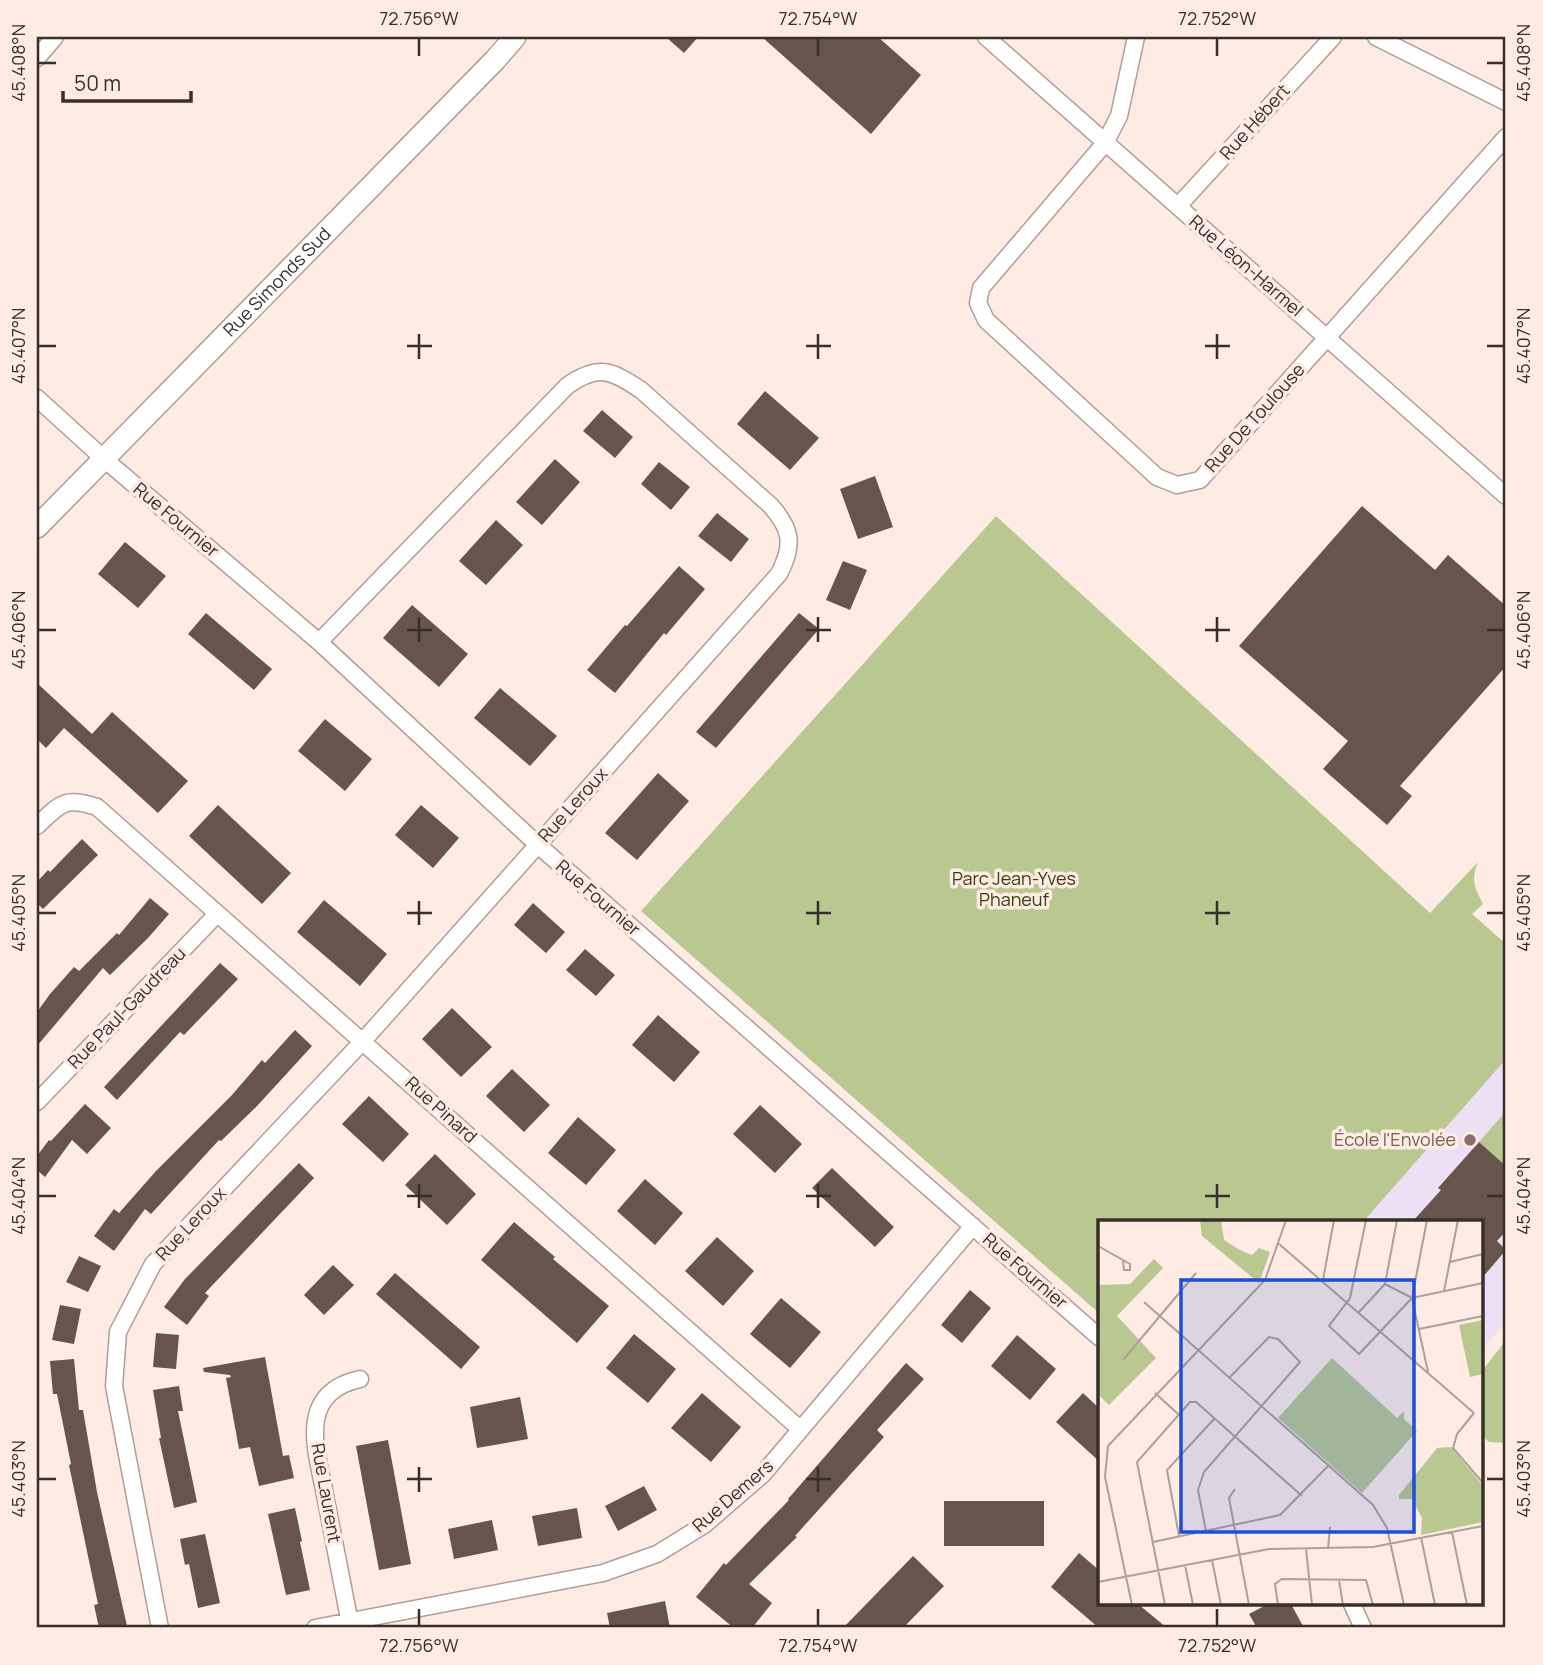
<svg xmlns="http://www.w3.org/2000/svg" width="1543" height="1665" font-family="Manrope,sans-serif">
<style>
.education{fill:#ede0f4}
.green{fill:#b9c791}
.building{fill:#67544b}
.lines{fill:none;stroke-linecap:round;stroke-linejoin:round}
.minor-casing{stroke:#b29d93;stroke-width:19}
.tertiary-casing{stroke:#b29d93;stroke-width:24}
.minor{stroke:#fff;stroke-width:16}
.tertiary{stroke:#fff;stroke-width:21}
.ticks{fill:none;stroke:#372f2a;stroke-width:2.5}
.education-dot{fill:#8d6e63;stroke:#feebe3;stroke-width:2.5}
.labels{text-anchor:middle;stroke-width:7;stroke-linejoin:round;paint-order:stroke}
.street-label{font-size:18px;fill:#372f2a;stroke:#feebe3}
.park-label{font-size:18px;fill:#36400c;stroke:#feebe3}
.education-label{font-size:18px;fill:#785e54;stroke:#feebe3;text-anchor:end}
.inset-road{fill:none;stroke:#aea099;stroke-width:2}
.view{fill:#1d4ed8;fill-opacity:0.15;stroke:#1d4ed8;stroke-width:3.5}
.inset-edge{fill:none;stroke:#372f2a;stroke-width:3.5}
.neatline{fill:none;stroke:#372f2a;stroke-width:2.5}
.ticks-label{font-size:18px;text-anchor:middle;fill:#372f2a}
</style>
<rect width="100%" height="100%" fill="#feebe3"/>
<path class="education" d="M1506,1059V1322L1482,1349V1222H1362Z"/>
<path class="green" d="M996,516L1430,913L1478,862C1471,880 1474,887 1483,904L1472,914L1506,944V1059L1363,1222H1100V1314L641,911Z
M1506,1111V1166L1479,1142Z
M1506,1340V1443L1489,1442L1482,1436V1371Z"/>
<path class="building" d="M666,37H698L684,53Z
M762,37H878L921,75L871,134Z
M765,391L819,438L790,470L737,424Z
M602,410L633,437L615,458L583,431Z
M555,459L580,482L542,525L516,502Z
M659,462L690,487L671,510L641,484Z
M875,476L893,527L858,539L840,489Z
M1362,506L1435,570L1448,555L1506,606V666L1400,786L1412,796L1387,825L1323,769L1348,741L1239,646Z
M717,513L749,539L731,562L698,536Z
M496,520L523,545L486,585L459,561Z
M125,542L166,576L138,608L98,574Z
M843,561L867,570L850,610L826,600Z
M679,566L705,589L666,635L664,633L615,693L587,670L625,625L627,626Z
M412,605L468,654L439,687L383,638Z
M206,613L272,669L254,690L188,634Z
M799,613L819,629L716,748L696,732Z
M37,683L92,734L112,712L188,781L158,813L64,728L46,748L37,739Z
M500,688L557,736L530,766L474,718Z
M325,719L372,759L345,791L298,751Z
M658,773L689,801L637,860L605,833Z
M218,805L291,873L262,904L189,836Z
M421,805L459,838L433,868L395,835Z
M82,839L98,855L43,909L37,903V882L48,870L50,872Z
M150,898L169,914L148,938L110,975L103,968L37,1046V1012L50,994L74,967L79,971L117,933L119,935Z
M324,900L387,954L360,986L297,932Z
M533,903L565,932L546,953L514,925Z
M585,949L615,975L596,996L566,970Z
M220,963L238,979L184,1035L180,1032L117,1100L104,1087Z
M452,1008L492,1047L461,1077L422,1039Z
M658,1015L700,1052L674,1082L632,1045Z
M295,1030L312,1046L257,1106L221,1141L219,1140L151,1214L145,1209L114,1251L94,1236L114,1209L119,1213L156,1171L232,1095L262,1060L265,1063Z
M512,1069L550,1105L524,1132L486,1096Z
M369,1096L409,1134L383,1162L342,1124Z
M85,1104L111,1128L87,1154L72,1140L45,1177L37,1170V1156L49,1140L51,1141Z
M760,1105L802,1144L775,1173L733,1134Z
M578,1117L616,1150L586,1185L548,1153Z
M1479,1142L1506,1166V1231L1497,1241L1506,1250L1482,1278V1222H1412L1441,1190L1438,1188Z
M435,1154L476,1194L447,1225L405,1185Z
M299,1163L314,1178L205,1293L209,1296L187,1325L164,1307L185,1279Z
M832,1168L894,1227L875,1247L812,1188Z
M645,1179L683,1213L655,1245L617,1211Z
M514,1222L555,1257L553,1259L609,1306L577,1343L481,1260Z
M717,1237L754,1271L723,1306L685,1271Z
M79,1256L101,1266L88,1292L66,1282Z
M333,1265L354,1285L324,1315L304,1295Z
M395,1273L480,1347L461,1369L376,1294Z
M970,1290L991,1308L962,1343L941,1325Z
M781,1298L821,1332L790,1368L750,1334Z
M60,1305L81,1309L74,1344L52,1340Z
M156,1333L179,1335L176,1369L153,1367Z
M634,1334L676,1369L648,1403L606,1368Z
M1017,1335L1056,1369L1030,1400L991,1366Z
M265,1357L283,1456L289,1455L294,1478L259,1486L250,1447L239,1449L226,1378L231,1377L230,1375L204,1372L203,1368Z
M74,1359L79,1410H83L97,1492L127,1626L117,1628H99L94,1605L98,1604L69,1465L71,1464L57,1394H53L50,1361Z
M906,1363L924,1379L877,1430L884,1437L795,1536L797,1537L749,1584L772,1603L752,1628H734L696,1597L724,1563L726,1565L789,1500L788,1499Z
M179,1386L183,1411H178L197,1502L174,1508L159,1438H161L153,1390Z
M702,1393L741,1427L711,1462L671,1428Z
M1083,1393L1100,1409V1462L1056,1422Z
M520,1397L528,1439L477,1448L470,1407Z
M388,1440L411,1564L379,1570L356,1446Z
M644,1486L657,1510L618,1531L605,1506Z
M944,1501H1044V1546H944Z
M295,1508L302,1541L300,1542L310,1590L286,1595L268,1514Z
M577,1508L582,1538L538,1546L532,1516Z
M492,1520L498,1550L454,1559L448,1529Z
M205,1534L220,1603L198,1608L189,1564L185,1565L180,1539Z
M1079,1553L1100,1571V1604H1138L1167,1628H1099L1051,1587Z
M913,1556L944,1586L903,1628H843Z
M665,1601L670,1628H610L607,1613Z
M1268,1604H1291L1304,1628H1257L1249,1614Z"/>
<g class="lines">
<defs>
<path id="minor" d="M986,37L1506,496
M1136,37L1119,116L1105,143L981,288L978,303L986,320L1157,477L1177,485L1200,480L1506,137
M1376,37L1506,102
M37,58L55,37
M1178,206L1333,37
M37,398L103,458L319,642L538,845L1100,1338
M37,826C60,804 64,796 97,807L800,1429
M37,1102L217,914
M1352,1604L1363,1628
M160,1628L114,1386L118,1332L153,1264L363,1041L779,574C794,545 792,529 770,505L641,390C611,370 598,364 567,386L319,642
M315,1628L603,1573L657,1554L704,1525L762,1475L973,1226
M351,1628C342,1584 334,1540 325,1495C321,1472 312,1444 316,1420C320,1396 337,1384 360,1379"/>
<g id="tertiary">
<path id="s1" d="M37,527L495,60L515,37"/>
</g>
</defs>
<use href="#minor" class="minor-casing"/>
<use href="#tertiary" class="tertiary-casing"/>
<use href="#minor" class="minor"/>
<use href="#tertiary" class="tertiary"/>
</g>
<path class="ticks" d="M419,38V56M818,38V56M1217,38V56M38,63H56M1487,63H1504M419,334V359M818,334V359M1217,334V359M38,346H56M407,346H432M806,346H831M1205,346H1230M1487,346H1504M419,617V642M818,617V642M1217,617V642M38,630H56M407,630H432M806,630H831M1205,630H1230M1487,630H1504M419,901V925M818,901V925M1217,901V925M38,913H56M407,913H432M806,913H831M1205,913H1230M1487,913H1504M419,1184V1208M818,1184V1208M1217,1184V1208M38,1196H56M407,1196H432M806,1196H831M1205,1196H1230M1487,1196H1504M419,1467V1492M818,1467V1492M38,1479H56M407,1479H432M806,1479H831M1487,1479H1504M419,1609V1626M818,1609V1626M1217,1609V1626"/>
<circle class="education-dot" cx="1470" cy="1140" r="7"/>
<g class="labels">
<g class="street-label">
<text transform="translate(1255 122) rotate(-48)" y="6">Rue Hébert</text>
<text transform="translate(1246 266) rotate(41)" y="6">Rue Léon-Harmel</text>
<text dy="6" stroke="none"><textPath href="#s1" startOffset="343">Rue Simonds Sud</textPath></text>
<text transform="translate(1255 418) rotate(-48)" y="6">Rue De Toulouse</text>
<text transform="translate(176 520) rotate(40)" y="6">Rue Fournier</text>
<text transform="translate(573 805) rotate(-48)" y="6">Rue Leroux</text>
<text transform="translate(598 898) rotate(41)" y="6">Rue Fournier</text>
<text transform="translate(127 1008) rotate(-46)" y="6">Rue Paul-Gaudreau</text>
<text transform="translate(441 1110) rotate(42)" y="6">Rue Pinard</text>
<text transform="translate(191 1224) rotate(-47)" y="6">Rue Leroux</text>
<text transform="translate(1025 1271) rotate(41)" y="6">Rue Fournier</text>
<text transform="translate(326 1493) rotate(80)" y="6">Rue Laurent</text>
<text transform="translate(733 1496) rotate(-41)" y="6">Rue Demers</text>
</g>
<g class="park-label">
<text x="1014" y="885">Parc Jean-Yves<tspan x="1014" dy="21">Phaneuf</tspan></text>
</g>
<g class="education-label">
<text x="1456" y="1146">École l'Envolée</text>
</g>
</g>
<g transform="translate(1098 1220)">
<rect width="385" height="385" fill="#feebe3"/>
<path d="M102,0H123L126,20L142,30L154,35L161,28L172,32L161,63L104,16ZM56,39L65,48L19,96L58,138L11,185L0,174V65L32,64ZM385,100V154L372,157L361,105ZM234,138L299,198L306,191V199L319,211L264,273L180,198ZM353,227L385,266V302L323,315L324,298L314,279H301V275L339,228Z" fill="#b9c791"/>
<path class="inset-road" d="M268,0L252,78L231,106L261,134L314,78L329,0M181,24L376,193M0,26L32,44V50H26L25,40M352,42L385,34M225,60L236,0M287,64L314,78L385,63M346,71L360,0M314,78L330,152M46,82L275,285L289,308L306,385M261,92L287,64L299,0M321,109L385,96M25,140L98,53M57,173L80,194M376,193L359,214L355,228L385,263M137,269L131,278L151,385M108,311L100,270L106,252L202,142L180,119L171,117L131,158M354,312L369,385M81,316L69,250L116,199M323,317L337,385M55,322L182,295L230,246M208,329L214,385M230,329L232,307M114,340L123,385M87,345L95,385M241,360L245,385M0,362L171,329L275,327L385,306M34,385L7,257L10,226L167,60L188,0M67,385L39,242L92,182H98L204,276M180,385L177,364L184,359L268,360L275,385"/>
<path class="view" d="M83,60H316V312H83Z"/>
<rect width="385" height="385" class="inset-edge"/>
</g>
<rect width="1543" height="1665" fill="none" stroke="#feebe3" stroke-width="77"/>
<path d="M63 91v10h128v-10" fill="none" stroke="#372f2a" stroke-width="3.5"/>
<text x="74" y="91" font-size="21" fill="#372f2a" stroke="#feebe3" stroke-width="5" paint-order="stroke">50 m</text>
<rect x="38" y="38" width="1466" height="1588" class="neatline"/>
<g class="ticks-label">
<text x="419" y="25">72.756°W</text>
<text x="818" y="25">72.754°W</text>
<text x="1217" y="25">72.752°W</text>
<text transform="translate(19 63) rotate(-90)" y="6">45.408°N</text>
<text transform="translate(1524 63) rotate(-90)" y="6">45.408°N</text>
<text transform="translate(19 346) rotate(-90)" y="6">45.407°N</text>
<text transform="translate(1524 346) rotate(-90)" y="6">45.407°N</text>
<text transform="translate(19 630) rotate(-90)" y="6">45.406°N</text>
<text transform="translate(1524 630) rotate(-90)" y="6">45.406°N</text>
<text transform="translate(19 913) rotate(-90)" y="6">45.405°N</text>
<text transform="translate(1524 913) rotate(-90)" y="6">45.405°N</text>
<text transform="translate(19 1196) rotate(-90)" y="6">45.404°N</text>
<text transform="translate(1524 1196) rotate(-90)" y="6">45.404°N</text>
<text transform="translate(19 1479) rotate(-90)" y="6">45.403°N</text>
<text transform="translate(1524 1479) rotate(-90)" y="6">45.403°N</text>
<text x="419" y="1652">72.756°W</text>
<text x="818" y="1652">72.754°W</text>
<text x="1217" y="1652">72.752°W</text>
</g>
</svg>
